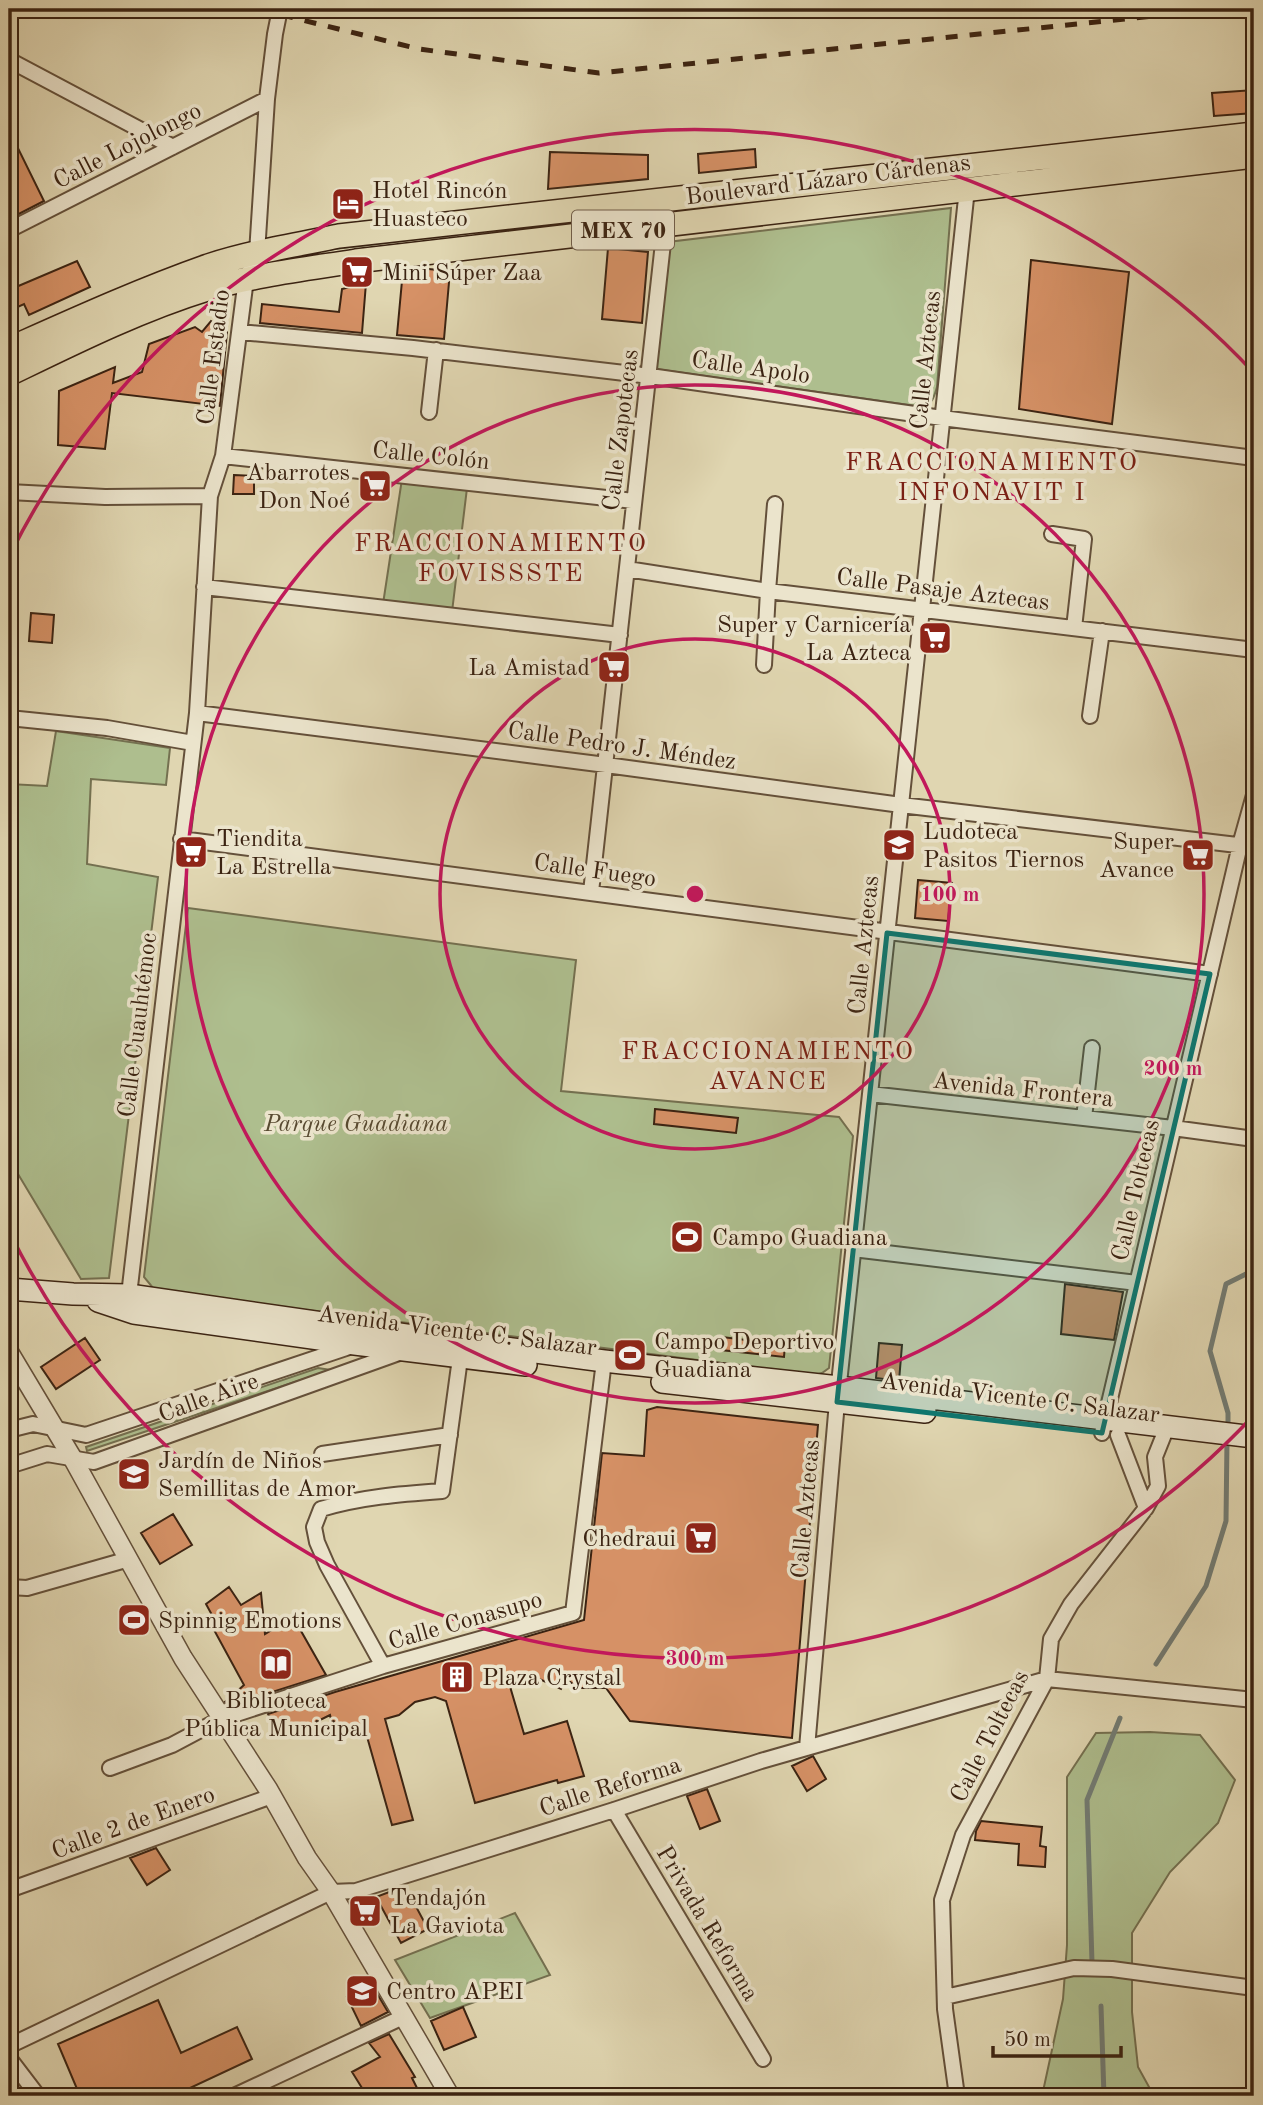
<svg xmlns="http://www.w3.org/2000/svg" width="1263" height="2105" font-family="'Old Standard TT',serif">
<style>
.green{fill:#aebe8e;stroke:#747050;stroke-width:2}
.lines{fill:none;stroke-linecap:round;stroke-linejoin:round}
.stream{stroke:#727c74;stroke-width:5}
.building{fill:#d69166;stroke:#3b2312;stroke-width:2}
.minor-casing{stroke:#64503a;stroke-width:18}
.tertiary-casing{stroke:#64503a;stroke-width:21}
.secondary-casing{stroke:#3b2312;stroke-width:24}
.primary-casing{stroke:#3b2312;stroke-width:26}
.minor{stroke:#ebe4cc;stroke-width:14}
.tertiary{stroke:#ebe4cc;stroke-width:18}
.secondary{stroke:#ebe4cc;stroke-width:21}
.primary{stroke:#e0d6b1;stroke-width:23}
.rail{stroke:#3b2312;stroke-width:5;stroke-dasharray:12 12;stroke-linecap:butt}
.marked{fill:#0f766e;fill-opacity:0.2;stroke:#0f766e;stroke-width:5;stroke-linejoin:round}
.ring{fill:none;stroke:#c2185b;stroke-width:3.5}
.labels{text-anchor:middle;stroke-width:7;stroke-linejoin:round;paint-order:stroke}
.shield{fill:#ebe4cc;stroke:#705d4a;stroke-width:2}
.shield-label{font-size:23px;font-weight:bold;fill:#3b2312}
.street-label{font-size:24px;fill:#3b2312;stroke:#ebe4cc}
.poi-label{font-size:24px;fill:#3b2312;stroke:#ebe4cc;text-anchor:start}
.park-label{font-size:24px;font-style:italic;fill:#584a31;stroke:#ebe4cc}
.neighbourhood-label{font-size:26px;letter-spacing:2px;fill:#7a1f14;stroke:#ebe4cc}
.centre{fill:#c2185b;stroke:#ebe4cc;stroke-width:3.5}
.ring-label{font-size:21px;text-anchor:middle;font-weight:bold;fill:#c2185b;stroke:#ebe4cc;stroke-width:7;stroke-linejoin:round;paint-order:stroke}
</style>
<rect width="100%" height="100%" fill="#e0d6b1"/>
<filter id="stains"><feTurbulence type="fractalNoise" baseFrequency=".00286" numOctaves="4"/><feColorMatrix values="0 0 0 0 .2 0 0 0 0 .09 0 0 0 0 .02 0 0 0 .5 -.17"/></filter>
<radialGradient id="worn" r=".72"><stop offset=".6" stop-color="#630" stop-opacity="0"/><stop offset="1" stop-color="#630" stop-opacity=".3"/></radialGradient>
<path class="green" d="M951,208L937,387C934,397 933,403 923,407L656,369L668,242Z
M622,215L284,255L314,249Z
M402,479L467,488L452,612L383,604Z
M56,731L170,748L166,785L91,779L87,864L158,877L109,1278L81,1279L9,1159V784L47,786Z
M188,908L576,960L561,1091L839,1117L853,1136L829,1368L822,1373L815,1375L314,1311L158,1294L144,1277Z
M318,1368L331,1370L87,1451L86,1447Z
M1150,1732L1200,1735L1235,1780L1218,1823L1170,1872L1132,1933V2012L1138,2067L1154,2096H1042L1063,1999L1067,1945V1777L1096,1733Z
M515,1913L550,1975L430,2018L395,1960Z"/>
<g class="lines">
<path class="stream" d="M1228,1430V1413L1210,1351L1226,1284L1254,1270
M1156,1664L1206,1586L1226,1521L1227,1440
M1092,1963L1087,1800L1120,1718
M1101,2006L1104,2096"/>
</g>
<path class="building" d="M1254,90V113L1214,116L1212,93Z
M9,130L44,201L9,219Z
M755,149L756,167L699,173L698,154Z
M550,152L648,155V179L548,189Z
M608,248L648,252L642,323L602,319Z
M1031,260L1129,272L1112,424L1019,409Z
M77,261L90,287L29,315L24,304L9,311V290Z
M417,268L450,271L444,339L397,335L403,270Z
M366,283L362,333L260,323L262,304L339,312L342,289Z
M211,321L227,332L220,406L112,393L105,449L58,445L59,391L115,367L113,383L142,372L149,344L195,327L202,332Z
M234,475L254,476V494H233Z
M31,613L54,615L52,643L29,641Z
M918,880L952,883L948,921L915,918Z
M655,1109L738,1118L736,1133L654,1124Z
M1065,1284L1123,1292L1114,1340L1061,1334Z
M722,1337L785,1345L784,1357L721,1350Z
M85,1338L100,1360L56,1389L41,1367Z
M879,1343L902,1345L899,1381L876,1378Z
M657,1407L818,1425L792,1738L630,1721L606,1688H578L565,1678L561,1689L533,1676L509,1683L524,1734L567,1721L584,1776L558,1783L557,1780L475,1803L446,1701L435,1697L415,1702L399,1715L385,1719L413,1820L392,1825L364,1726L335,1735L330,1715L290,1735L279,1732L268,1714L335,1692L584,1620L602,1453L644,1456L647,1410Z
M173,1514L192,1545L160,1564L141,1533Z
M229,1587L241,1605L261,1593L265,1634L293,1617L326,1675L228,1706L225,1702L244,1685L207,1617L212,1615L206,1604Z
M813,1756L826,1779L807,1791L792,1766Z
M707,1789L720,1821L700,1829L687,1796Z
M981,1821L1042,1827L1040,1846L1046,1847L1045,1867L1018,1865L1019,1844L975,1840L976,1831Z
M156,1848L170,1870L147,1885L130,1858Z
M405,1886L428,1929L401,1943L376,1897Z
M372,1985L388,2012L361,2026L347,1997Z
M158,2000L181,2053L237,2027L252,2059L173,2096H80L58,2044Z
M463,2007L476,2037L444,2050L431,2021Z
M389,2034L415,2077L412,2078L421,2096H367L352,2072L380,2057L369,2043Z"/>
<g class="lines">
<defs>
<path id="minor" d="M9,60L173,147
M9,230L267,99
M240,332L413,348L650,376L942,418L1254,458
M429,412L436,350
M223,456L634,501
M9,492L105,497L210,496
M1052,534L1084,539L1074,628
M627,569L768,591L1254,650
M204,587L620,635
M764,665L768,591L775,504
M197,713L606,765L901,805L1254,847
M1090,716L1102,631
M9,718L107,728L193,743
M181,839C524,883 867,931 1210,974
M591,892L665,225
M870,1094L1173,1128L1254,1139
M1084,1118L1092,1048
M853,1249L1137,1283
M131,1301L129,1295L197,713L210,496L223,456L246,279L257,253L267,99L275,34L280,9
M9,1430L33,1424L86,1435L352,1346
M1102,1433L1240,845L1254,795
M1118,1435L1146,1508
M322,1454L450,1435
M9,1466L47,1454L94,1462L399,1353
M9,1587L27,1588L129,1559
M383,1666L327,1565L317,1542L314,1527L321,1509C361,1497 401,1494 442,1491L461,1351
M807,1748L837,1402L967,189
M110,1768L172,1745L221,1719L383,1666L573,1613L604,1361
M614,1810L763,2059
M9,1890L272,1796
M945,1997L1074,1968L1112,1969L1254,1988
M9,2046L331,1892L356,1891L614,1810L761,1761L1047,1679L1254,1700
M9,2058L38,2096
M234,2096L403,2017
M957,2096L945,2009L942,1900L963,1835L1047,1679L1051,1639L1071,1604L1146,1508L1158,1486L1155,1457L1167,1427"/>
<path id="tertiary" d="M9,1352L73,1459L183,1658L268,1789L307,1858L331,1892L450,2096"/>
<path id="secondary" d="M9,1289L73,1294L129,1295L406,1335L604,1361L839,1387L1254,1437
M98,1301L134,1313L355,1344L526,1365
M662,1382L925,1412"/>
<path id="primary" d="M9,349C74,320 140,290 208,266C251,252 295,245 339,236L1254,134
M9,374C73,343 139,310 207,289C255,275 306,269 356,261L1254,156"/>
</defs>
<use href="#minor" class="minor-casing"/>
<use href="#tertiary" class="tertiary-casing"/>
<use href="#secondary" class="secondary-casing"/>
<use href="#primary" class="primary-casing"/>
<use href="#minor" class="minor"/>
<use href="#tertiary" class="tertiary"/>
<use href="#secondary" class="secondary"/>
<use href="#primary" class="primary"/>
<path class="rail" d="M258,9L419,49L599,73L1223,9"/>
</g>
<path class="marked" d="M887,933L1210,974L1102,1433L837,1402Z"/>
<g class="ring">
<circle cx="695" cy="894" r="255"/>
<circle cx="695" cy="894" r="509"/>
<path d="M1254 1415A764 764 0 0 1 11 1235M11 553A764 764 0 0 1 1254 373"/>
</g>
<defs>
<symbol id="hotel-square" viewBox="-11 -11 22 22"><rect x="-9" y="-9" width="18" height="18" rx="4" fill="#8f2418" stroke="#ebe4cc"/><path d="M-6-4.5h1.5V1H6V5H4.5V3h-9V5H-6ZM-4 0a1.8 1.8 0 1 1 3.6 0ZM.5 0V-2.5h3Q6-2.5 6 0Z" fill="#fff"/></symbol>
<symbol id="supermarket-square" viewBox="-11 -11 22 22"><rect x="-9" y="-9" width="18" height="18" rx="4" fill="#8f2418" stroke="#ebe4cc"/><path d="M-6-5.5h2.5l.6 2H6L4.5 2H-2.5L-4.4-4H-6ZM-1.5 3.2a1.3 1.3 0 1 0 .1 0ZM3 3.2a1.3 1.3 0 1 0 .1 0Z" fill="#fff"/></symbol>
<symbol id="university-square" viewBox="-11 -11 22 22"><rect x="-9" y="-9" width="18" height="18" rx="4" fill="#8f2418" stroke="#ebe4cc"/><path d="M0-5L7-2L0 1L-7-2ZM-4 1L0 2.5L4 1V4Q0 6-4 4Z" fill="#fff"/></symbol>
<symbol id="stadium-square" viewBox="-11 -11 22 22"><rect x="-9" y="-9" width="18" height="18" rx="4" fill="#8f2418" stroke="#ebe4cc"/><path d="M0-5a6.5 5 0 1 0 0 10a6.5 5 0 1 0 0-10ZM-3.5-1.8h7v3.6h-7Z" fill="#fff"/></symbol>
<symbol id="school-square" viewBox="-11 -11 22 22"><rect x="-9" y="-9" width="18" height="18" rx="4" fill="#8f2418" stroke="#ebe4cc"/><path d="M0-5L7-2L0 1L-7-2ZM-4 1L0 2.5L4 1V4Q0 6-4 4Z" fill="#fff"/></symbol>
<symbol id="library-square" viewBox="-11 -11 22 22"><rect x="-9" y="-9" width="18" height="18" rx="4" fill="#8f2418" stroke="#ebe4cc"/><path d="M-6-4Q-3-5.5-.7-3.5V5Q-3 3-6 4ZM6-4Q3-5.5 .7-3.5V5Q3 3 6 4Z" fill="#fff"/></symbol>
<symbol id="building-square" viewBox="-11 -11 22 22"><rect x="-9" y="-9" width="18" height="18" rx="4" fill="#8f2418" stroke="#ebe4cc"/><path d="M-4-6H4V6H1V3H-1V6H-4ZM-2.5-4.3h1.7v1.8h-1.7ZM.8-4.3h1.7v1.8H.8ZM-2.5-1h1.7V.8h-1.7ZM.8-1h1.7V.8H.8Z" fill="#fff"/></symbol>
</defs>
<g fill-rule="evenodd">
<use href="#hotel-square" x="329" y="185" width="38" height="38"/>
<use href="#supermarket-square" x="338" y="253" width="38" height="38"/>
<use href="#supermarket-square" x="356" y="467" width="38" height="38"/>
<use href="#supermarket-square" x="916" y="619" width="38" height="38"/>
<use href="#supermarket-square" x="595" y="648" width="38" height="38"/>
<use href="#university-square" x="880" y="826" width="38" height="38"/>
<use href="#supermarket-square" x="172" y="833" width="38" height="38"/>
<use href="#supermarket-square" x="1179" y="836" width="38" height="38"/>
<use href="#stadium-square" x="668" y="1218" width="38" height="38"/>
<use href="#stadium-square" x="611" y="1336" width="38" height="38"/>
<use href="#school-square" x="115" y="1455" width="38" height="38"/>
<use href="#supermarket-square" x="682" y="1519" width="38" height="38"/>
<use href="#stadium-square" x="115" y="1601" width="38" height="38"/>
<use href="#library-square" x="257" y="1645" width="38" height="38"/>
<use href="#building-square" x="438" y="1658" width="38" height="38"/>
<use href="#supermarket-square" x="346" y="1892" width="38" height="38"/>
<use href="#university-square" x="343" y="1972" width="38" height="38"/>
</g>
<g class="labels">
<rect class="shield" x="572" y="210.5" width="102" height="39" rx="5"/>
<g class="shield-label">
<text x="623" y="238">MEX 70</text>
</g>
<g class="street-label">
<text transform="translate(127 145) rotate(-27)" y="8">Calle Lojolongo</text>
<text transform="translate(828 179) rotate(-7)" y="8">Boulevard Lázaro Cárdenas</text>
<text transform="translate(213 357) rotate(-83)" y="8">Calle Estadio</text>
<text transform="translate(925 360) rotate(-84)" y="8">Calle Aztecas</text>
<text transform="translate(751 367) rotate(8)" y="8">Calle Apolo</text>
<text transform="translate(620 430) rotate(-83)" y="8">Calle Zapotecas</text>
<text transform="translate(431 455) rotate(6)" y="8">Calle Colón</text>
<text transform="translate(943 589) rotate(7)" y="8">Calle Pasaje Aztecas</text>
<text transform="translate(622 745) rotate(8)" y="8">Calle Pedro J. Méndez</text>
<text transform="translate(595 870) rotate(8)" y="8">Calle Fuego</text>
<text transform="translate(863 945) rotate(-84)" y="8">Calle Aztecas</text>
<text transform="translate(137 1025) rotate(-83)" y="8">Calle Cuauhtémoc</text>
<text transform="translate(1023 1089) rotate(6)" y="8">Avenida Frontera</text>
<text transform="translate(1135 1190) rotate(-77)" y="8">Calle Toltecas</text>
<text transform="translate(457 1330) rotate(7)" y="8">Avenida Vicente C. Salazar</text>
<text transform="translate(208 1397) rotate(-20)" y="8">Calle Aire</text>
<text transform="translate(1020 1397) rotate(7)" y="8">Avenida Vicente C. Salazar</text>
<text transform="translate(805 1509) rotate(-85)" y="8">Calle Aztecas</text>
<text transform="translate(465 1620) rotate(-16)" y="8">Calle Conasupo</text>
<text transform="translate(989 1736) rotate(-63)" y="8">Calle Toltecas</text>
<text transform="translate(610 1786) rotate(-18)" y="8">Calle Reforma</text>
<text transform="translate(133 1822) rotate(-20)" y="8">Calle 2 de Enero</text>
<text transform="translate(708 1923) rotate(59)" y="8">Privada Reforma</text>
</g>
<g class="poi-label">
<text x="372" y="198">Hotel Rincón<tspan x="372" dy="28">Huasteco</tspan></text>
<text x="382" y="280">Mini Súper Zaa</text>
<text x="350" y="480" text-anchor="end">Abarrotes<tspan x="350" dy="28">Don Noé</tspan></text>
<text x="911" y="632" text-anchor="end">Super y Carnicería<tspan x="911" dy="28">La Azteca</tspan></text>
<text x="590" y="675" text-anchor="end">La Amistad</text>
<text x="923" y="839">Ludoteca<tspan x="923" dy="28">Pasitos Tiernos</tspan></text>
<text x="216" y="846">Tiendita<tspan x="216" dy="28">La Estrella</tspan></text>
<text x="1174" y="849" text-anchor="end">Super<tspan x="1174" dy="28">Avance</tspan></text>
<text x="712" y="1245">Campo Guadiana</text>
<text x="654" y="1349">Campo Deportivo<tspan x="654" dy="28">Guadiana</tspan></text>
<text x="158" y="1468">Jardín de Niños<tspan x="158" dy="28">Semillitas de Amor</tspan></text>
<text x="676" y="1546" text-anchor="end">Chedraui</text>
<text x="158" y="1628">Spinnig Emotions</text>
<text x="482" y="1685">Plaza Crystal</text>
<text x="276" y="1708" text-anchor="middle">Biblioteca<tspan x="276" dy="28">Pública Municipal</tspan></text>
<text x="390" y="1905">Tendajón<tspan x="390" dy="28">La Gaviota</tspan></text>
<text x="386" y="1999">Centro APEI</text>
</g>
<g class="park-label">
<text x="356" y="1131">Parque Guadiana</text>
</g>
<g class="neighbourhood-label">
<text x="992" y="470">FRACCIONAMIENTO<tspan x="992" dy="30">INFONAVIT I</tspan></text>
<text x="501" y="551">FRACCIONAMIENTO<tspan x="501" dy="30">FOVISSSTE</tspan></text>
<text x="768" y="1059">FRACCIONAMIENTO<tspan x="768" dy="30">AVANCE</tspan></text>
</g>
</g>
<circle cx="695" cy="894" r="10" class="centre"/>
<g class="ring-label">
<text x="950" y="901">100 m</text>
<text x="1173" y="1075">200 m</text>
<text x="695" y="1665">300 m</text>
</g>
<rect width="1263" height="2105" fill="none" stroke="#e0d6b1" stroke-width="35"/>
<rect x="10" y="10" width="1242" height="2084" fill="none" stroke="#3b2312" stroke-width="3.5"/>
<rect x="18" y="18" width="1228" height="2070" fill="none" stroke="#3b2312" stroke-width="2"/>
<path d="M993 2046v10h128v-10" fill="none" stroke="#3b2312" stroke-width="3.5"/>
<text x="1004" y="2046" font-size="21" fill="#3b2312" stroke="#ebe4cc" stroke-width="5" paint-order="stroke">50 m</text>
<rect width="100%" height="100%" filter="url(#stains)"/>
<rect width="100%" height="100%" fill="url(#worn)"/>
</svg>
